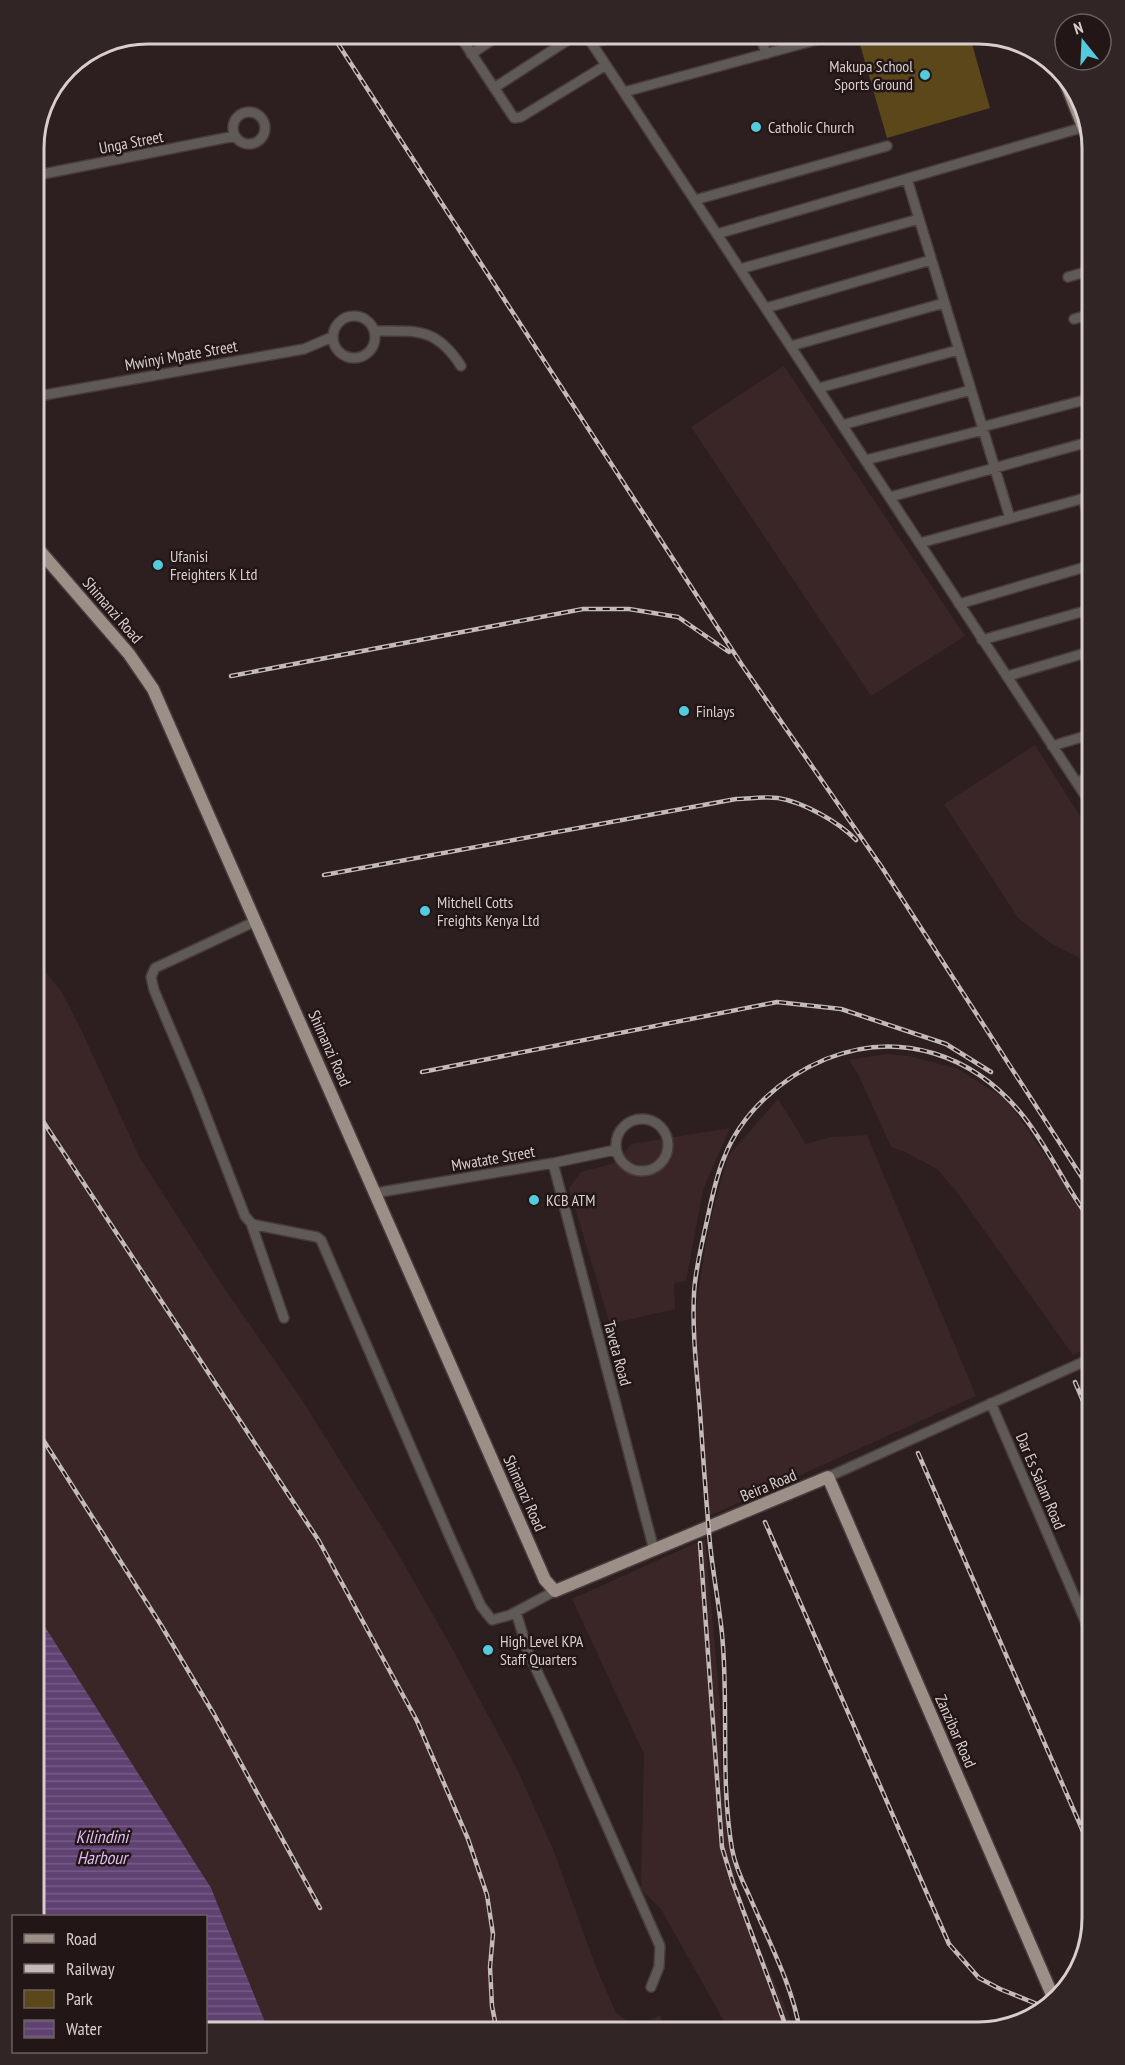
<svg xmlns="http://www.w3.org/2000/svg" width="1125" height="2065" font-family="'PT Sans Narrow',sans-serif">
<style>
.built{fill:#3a2626}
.green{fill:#5b4719}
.water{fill:url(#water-rules)}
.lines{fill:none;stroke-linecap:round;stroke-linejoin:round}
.minor-casing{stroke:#483b3b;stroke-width:12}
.major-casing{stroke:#483b3b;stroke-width:15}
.minor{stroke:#605a56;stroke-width:9}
.major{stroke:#9c8f88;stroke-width:12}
.rail-casing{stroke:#c5baba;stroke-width:4.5}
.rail{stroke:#231616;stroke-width:2;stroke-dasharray:7;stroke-linecap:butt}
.poi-dot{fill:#54cade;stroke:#231616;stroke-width:2}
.labels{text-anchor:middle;stroke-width:5;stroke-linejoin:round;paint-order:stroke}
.poi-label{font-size:16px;fill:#d8cece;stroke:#231616;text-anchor:start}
.street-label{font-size:16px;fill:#d8cece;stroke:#231616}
.water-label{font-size:18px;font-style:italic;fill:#ddb9f6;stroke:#231616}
.rim{fill:none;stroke:#d8cece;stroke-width:3}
</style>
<defs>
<pattern id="water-rules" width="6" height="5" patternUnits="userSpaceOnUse" patternTransform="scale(1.5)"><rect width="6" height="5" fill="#5f4272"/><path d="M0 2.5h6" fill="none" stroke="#755c85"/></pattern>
</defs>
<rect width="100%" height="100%" fill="#2d1f1f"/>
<path class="built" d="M784,366L965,636L871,696L691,427Z
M1035,745L1092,835V965L1049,942L1018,918L944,804Z
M33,957L61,991L79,1025L140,1158L222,1285L300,1397L393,1545L453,1650L517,1769L553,1849L596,1967L616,2013L636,2027L660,2015L666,2032H261L203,1890L33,1619Z
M887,1054L909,1056L958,1069L1007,1100L1092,1223V1345L1073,1355L957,1192L937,1169L903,1151L891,1147L858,1074L849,1060Z
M778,1099L806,1144L831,1137L867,1135L976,1396L707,1517L694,1341L697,1300L709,1225L728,1156Z
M730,1128L703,1190L686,1281L674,1283L675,1309L610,1324L569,1188L581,1172L615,1163L631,1144Z
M705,1539L720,1703L722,1781L739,1898L790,2018L793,2032H730L661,1909L641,1890L644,1754L572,1599Z"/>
<path class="green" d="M886,33H969L990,108L887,138L859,41Z"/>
<path class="water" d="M33,1608L211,1888L269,2032H206V1916H33Z"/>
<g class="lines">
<defs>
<path id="minor" d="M458,33L514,118L521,117L606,65
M585,33L1092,806
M760,33L766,54
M592,43L632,33
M471,54L503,33
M494,88L579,33
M624,92L842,33
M233 128a16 16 0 1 1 32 0a16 16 0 1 1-32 0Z
M33,176L235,136
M907,179L1010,518
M695,200L887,146
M717,234L1084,127
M740,269L919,219
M1068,277L1092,270
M766,308L931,260
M333 337a21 21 0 1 1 42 0a21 21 0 1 1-42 0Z
M1074,319L1092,314
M375,331C417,331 436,327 461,366
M791,346L944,303
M1088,357L1092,356
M819,388L958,350
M33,397L304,349L332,337
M842,425L971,390
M982,427L1092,398
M866,460L983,430
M890,497L1092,441
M1083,498L1092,529
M920,543L1092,496
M959,604L1092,565
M982,640L1092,609
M1008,676L1092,651
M1052,746L1092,734
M1076,782L1092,777
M256,921L155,968L151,977L154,990L195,1087L245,1216L251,1223L256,1225L317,1237L321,1240L449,1535L481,1606L492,1620L510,1615L555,1591
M616 1145a26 26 0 1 1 52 0a26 26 0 1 1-52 0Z
M553,1163L654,1550
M375,1193L553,1163L615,1150
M251,1223L284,1318
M991,1403L1092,1637
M828,1477L1092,1358
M516,1612L528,1652L558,1716L660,1946L659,1967L651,1987"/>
<path id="major" d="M1065,81L1092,149
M33,543L129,654L153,689L545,1580L555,1591L828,1477L1053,1997"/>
</defs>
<use href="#minor" class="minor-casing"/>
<use href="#major" class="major-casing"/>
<use href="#minor" class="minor"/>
<use href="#major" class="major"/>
<defs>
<path id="rail" d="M331,33L742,665L881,866L1092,1193
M231,676L583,609H629L678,617L729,652
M324,875L736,799C749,799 765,796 778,798C803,802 839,822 856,840
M422,1072L777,1002L841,1009L946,1044L991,1072
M33,1106L319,1541L417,1721L468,1839L487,1895L493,1934L490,1967L492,2006L497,2032
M1075,1382L1092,1422
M33,1424L161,1625L215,1716L320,1908
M918,1453L1092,1852
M765,1522L949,1944L979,1978L1000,1989L1042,2006
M700,1543L722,1847L733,1883L788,2032
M800,2032C793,1986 767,1938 749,1895C742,1881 735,1865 732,1849C720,1779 729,1705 722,1634C719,1604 713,1574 710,1544C706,1500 703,1456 700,1412C697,1373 692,1333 694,1294C695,1271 701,1248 706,1225C711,1203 715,1179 724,1158C741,1113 782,1077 826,1059C900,1029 975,1055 1024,1117C1050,1150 1066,1189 1092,1222"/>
</defs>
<use href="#rail" class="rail-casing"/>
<use href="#rail" class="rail"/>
</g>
<g class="poi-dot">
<circle cx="925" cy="75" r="6"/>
<circle cx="756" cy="127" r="6"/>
<circle cx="158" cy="565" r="6"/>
<circle cx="684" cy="711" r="6"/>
<circle cx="425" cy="911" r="6"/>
<circle cx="534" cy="1200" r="6"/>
<circle cx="488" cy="1650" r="6"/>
</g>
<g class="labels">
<g class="poi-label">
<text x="913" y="72" text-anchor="end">Makupa School<tspan x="913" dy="18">Sports Ground</tspan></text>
<text x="768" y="133">Catholic Church</text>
<text x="170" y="562">Ufanisi<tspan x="170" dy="18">Freighters K Ltd</tspan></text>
<text x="696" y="717">Finlays</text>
<text x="437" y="908">Mitchell Cotts<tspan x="437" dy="18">Freights Kenya Ltd</tspan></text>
<text x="546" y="1206">KCB ATM</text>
<text x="500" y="1647">High Level KPA<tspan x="500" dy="18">Staff Quarters</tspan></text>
</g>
<g class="street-label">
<text transform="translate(131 142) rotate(-11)" y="6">Unga Street</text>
<text transform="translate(181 355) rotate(-10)" y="6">Mwinyi Mpate Street</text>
<text transform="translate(113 610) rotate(49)" y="6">Shimanzi Road</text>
<text transform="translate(330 1048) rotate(66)" y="6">Shimanzi Road</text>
<text transform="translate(493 1158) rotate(-10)" y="6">Mwatate Street</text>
<text transform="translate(618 1353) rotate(75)" y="6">Taveta Road</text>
<text transform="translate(1041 1481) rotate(67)" y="6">Dar Es Salam Road</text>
<text transform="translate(768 1485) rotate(-23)" y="6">Beira Road</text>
<text transform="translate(525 1493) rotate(66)" y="6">Shimanzi Road</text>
<text transform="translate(956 1731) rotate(66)" y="6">Zanzibar Road</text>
</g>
<g class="water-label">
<text x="102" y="1843">Kilindini<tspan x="102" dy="21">Harbour</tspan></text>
</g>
</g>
<path d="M0 0H1125V2065H0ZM148 44H978A104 104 0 0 1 1082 148V1918A104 104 0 0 1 978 2022H148A104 104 0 0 1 44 1918V148A104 104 0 0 1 148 44Z" fill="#312525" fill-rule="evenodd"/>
<path class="rim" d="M148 44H978A104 104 0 0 1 1082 148V1918A104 104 0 0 1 978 2022H148A104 104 0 0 1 44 1918V148A104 104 0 0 1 148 44Z"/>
<rect x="12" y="1915" width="195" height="138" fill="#231616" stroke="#6b6060" stroke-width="1.5"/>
<rect x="24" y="1934" width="30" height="9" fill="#9c8f88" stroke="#6b6060" stroke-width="1.5"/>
<text x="66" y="1945" font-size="18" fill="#d8cece">Road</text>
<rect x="24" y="1964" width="30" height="9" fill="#c5baba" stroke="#6b6060" stroke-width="1.5"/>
<text x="66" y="1975" font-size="18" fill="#d8cece">Railway</text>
<rect x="24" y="1990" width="30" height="18" fill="#5b4719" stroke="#6b6060" stroke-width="1.5"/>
<text x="66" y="2005" font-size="18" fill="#d8cece">Park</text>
<rect x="24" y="2020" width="30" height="18" fill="url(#water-rules)" stroke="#6b6060" stroke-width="1.5"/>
<text x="66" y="2035" font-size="18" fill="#d8cece">Water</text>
<g transform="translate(1083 42) rotate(342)"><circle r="28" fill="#231616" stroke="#6b6060" stroke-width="1.5"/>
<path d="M0-4.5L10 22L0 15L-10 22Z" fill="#54cade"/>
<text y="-9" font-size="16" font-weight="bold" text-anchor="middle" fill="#d8cece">N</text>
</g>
</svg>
